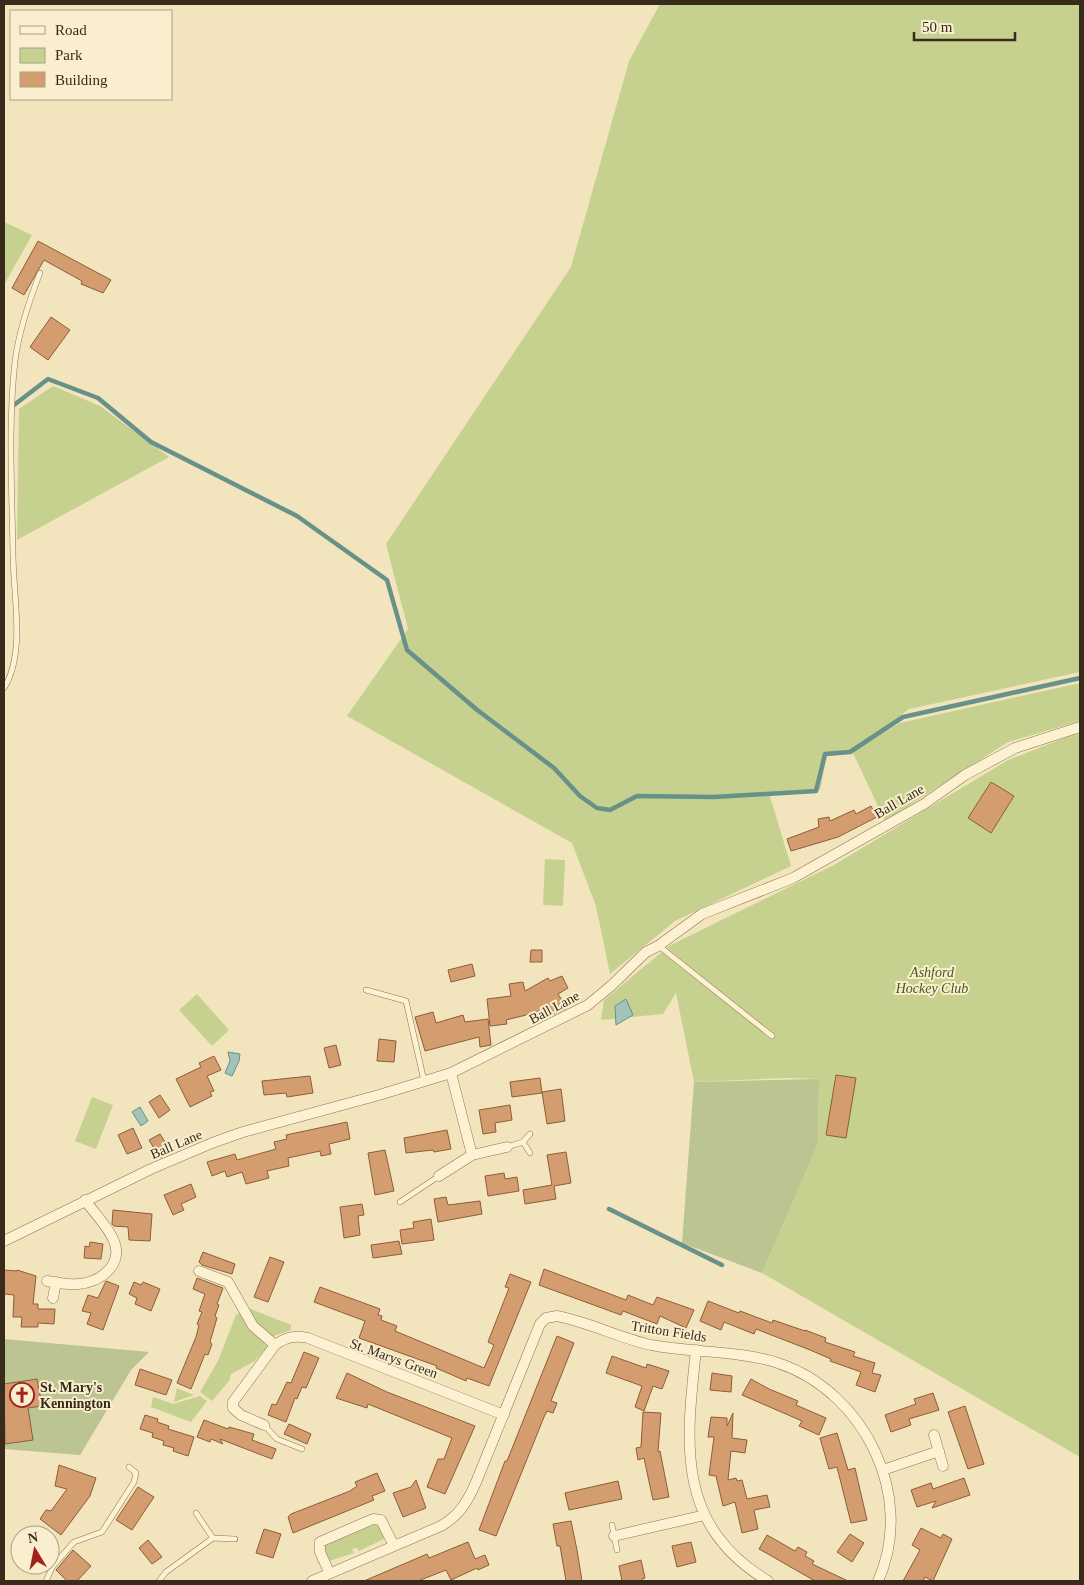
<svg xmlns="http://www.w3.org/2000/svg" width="1084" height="1585" font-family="Georgia,serif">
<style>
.green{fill:#c6d190}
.cemetery{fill:#bcc491}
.water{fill:#a1c3ba;stroke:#689189}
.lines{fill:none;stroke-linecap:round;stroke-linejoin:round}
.stream{stroke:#689189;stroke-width:4.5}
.building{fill:#d49d6f;stroke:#8d5d38}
.lane-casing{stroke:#8b7454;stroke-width:6}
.street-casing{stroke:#8b7454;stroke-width:11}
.lane{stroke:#fcf1d1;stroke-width:5}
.street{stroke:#fcf1d1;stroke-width:10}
.labels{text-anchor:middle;stroke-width:4;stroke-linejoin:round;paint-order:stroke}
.street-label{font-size:14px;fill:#392b1b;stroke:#f9eecd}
.park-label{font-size:14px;font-style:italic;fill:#47581f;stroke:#f9eecd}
.poi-label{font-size:14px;font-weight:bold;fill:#392b1b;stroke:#f9eecd;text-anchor:start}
</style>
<rect width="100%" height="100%" fill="#f2e4bd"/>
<path class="green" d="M660,4H1080V672L909,709L859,748L900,723L1080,683V721L1008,742L885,821L853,753L827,756L820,790L769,793L791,866L675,921L610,974L596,906L572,843L347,716L408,629L386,544L571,267L629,61Z
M4,222L32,235L4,285Z
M53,386L100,406L169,457L17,540L19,409Z
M1080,734V1457L762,1273L818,1144L819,1079L788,1078L694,1082L676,993L663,1014L601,1020L604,1000L669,946L834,865L1008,760L1072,735Z
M545,859L565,860L563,906L543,905Z
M197,994L229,1030L212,1046L179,1010Z
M92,1097L113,1105L96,1149L75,1141Z
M251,1309L291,1325V1330L271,1337L260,1330L248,1310Z
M242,1312L267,1347L255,1361L231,1374L229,1381L212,1401L200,1392L218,1361L236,1315Z
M177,1388L194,1395L174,1402Z
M200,1396L207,1401L191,1422L151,1407L153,1397L173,1404Z
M373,1523L379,1526L384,1539L359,1551L357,1548L352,1549L354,1553L329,1561L325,1555V1545Z"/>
<path class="cemetery" d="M819,1079L818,1144L762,1273L682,1243L694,1082Z
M4,1339L149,1352L131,1370L80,1455L4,1449Z"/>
<path class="water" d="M626,999L633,1015L616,1025L615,1006Z
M228,1052L240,1054L239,1061L232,1076L225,1073L230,1061Z
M140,1107L148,1121L141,1126L132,1112Z"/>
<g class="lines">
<path class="stream" d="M14,405L48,379L98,398L151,442L297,516L387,580L407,650L476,709L554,768L580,796L597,808L610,810L637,796L714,797L816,791L825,754L850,752L903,717L1080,678
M609,1209L722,1265"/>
</g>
<path class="building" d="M38,241L111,280L103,293L81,284L82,281L44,260L24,295L12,288Z
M51,317L70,330L48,360L30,347Z
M991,782L1014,796L991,833L968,818Z
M871,806L877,817L838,837L791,851L787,839L819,827L818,819L829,817L830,821L854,810L856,814Z
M531,950H542V962H530Z
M472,964L475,976L451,982L448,970Z
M562,976L568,988L558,994L567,1008L546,1018L542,1011L506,1020L507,1024L490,1026L487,999L511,996L509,984L523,982L525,991L548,978L550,981Z
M433,1012L436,1023L463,1015L465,1022L488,1019L491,1045L480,1047L479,1037L425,1051L415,1017Z
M379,1039L396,1041L394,1062L377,1061Z
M336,1045L341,1065L329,1068L324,1048Z
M214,1056L221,1070L207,1076L214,1091L210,1092L212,1096L190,1107L176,1079L201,1067L199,1063Z
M836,1075L856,1078L846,1138L826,1135Z
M310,1076L313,1093L287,1097L286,1093L264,1095L262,1081Z
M540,1078L542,1093L512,1097L510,1082Z
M561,1089L565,1121L547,1124L542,1092Z
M160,1095L170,1110L159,1118L149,1102Z
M510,1105L512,1120L495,1123L496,1132L483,1134L479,1110Z
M347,1122L350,1139L329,1144L331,1154L321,1156L320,1151L288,1158L289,1166L267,1171L269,1178L246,1184L242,1172L227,1177L225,1171L212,1176L207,1162L235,1154L237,1160L276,1149L274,1142L287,1139L286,1135Z
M133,1128L142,1148L127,1154L118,1135Z
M447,1130L451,1149L434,1152L433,1150L406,1153L404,1138Z
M160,1134L171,1151L160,1158L149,1140Z
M385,1150L394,1191L375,1195L368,1153Z
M566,1152L571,1183L554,1186L556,1199L525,1204L523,1190L552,1185L547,1155Z
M504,1173L505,1179L517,1177L519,1191L488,1196L485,1176Z
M191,1184L196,1197L181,1204L184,1210L173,1215L164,1195Z
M446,1197L448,1205L480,1201L482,1214L438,1222L434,1199Z
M362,1204L364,1215L358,1216L360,1235L344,1238L340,1207Z
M113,1210L152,1214L150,1241L129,1240L128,1227L114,1226L112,1224Z
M431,1219L434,1240L402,1244L400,1230L414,1228L413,1222Z
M399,1241L402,1254L373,1258L371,1245Z
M90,1242L103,1244L101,1259L84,1258L85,1246L89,1247Z
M203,1252L235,1264L232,1274L202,1265L199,1262Z
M270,1257L284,1262L268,1302L254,1297Z
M544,1269L626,1300L628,1295L653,1305L657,1297L694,1310L686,1328L660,1316L657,1324L623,1311L621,1315L539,1285Z
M4,1270L17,1271V1270L36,1276L33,1304H38V1309H55L54,1324L38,1323V1327H21L22,1317H13L14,1295L4,1294Z
M510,1274L531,1282L489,1386L467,1378L466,1381L436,1368L437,1366L359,1338L365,1321L314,1302L320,1287L380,1309L378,1315L382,1316L381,1320L397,1326L395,1331L484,1368L494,1345L488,1342L509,1288L505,1287Z
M197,1278L223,1288L217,1304L219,1305L215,1316L217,1318L210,1342L212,1344L208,1355L205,1354L191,1389L177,1383L196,1337L199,1325L197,1324L202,1312L199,1311L205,1294L193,1289Z
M106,1281L119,1286L103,1330L87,1324L91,1313L82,1311L88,1295L98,1298Z
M134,1282L141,1285L143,1282L160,1289L151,1311L135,1304L137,1298L129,1294Z
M708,1301L739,1313L740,1311L772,1323L773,1320L805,1331V1330L826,1338L825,1342L855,1352L853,1356L875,1363L872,1373L881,1375L875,1392L856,1385L861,1372L830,1361L831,1359L810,1350L756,1329L754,1334L724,1322L721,1330L700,1321Z
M557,1336L574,1343L551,1401L557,1403L553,1413L547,1411L544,1417L496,1536L479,1530L505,1461H507Z
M304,1352L319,1358L306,1388L302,1387L297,1399L295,1398L286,1422L268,1415L272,1404L276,1405L287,1382L291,1383Z
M612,1356L646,1368L647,1364L669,1371L662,1389L653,1386L644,1411L635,1407L642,1386L606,1373Z
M140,1369L172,1380L166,1395L135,1385Z
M347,1373L387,1392L475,1426L445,1494L427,1487L438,1459H444L452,1438L368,1404L367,1408L336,1398Z
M712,1373L732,1376L731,1392L710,1390Z
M37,1379L42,1406L28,1408L33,1440L5,1444L4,1384Z
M751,1379L769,1389L798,1401L796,1405L826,1418L819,1435L799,1426L802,1421L742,1395Z
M933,1393L939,1410L909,1419L911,1425L891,1432L885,1415L916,1404L914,1399Z
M965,1406L984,1464L968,1469L948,1412Z
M643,1412L661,1413L658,1452L660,1451L669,1497L653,1500L644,1458L638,1460L636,1448L641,1447Z
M733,1413L732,1438L747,1440L745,1453L731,1451L728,1480L736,1478L737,1481L742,1480L747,1499L767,1495L770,1507L754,1510L758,1529L742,1533L735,1502L723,1506L716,1476L709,1475L714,1437H708L711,1417L727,1418V1426Z
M145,1415L158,1419L157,1422L169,1426L168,1429L194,1437L188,1456L173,1451L174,1448L163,1445L164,1441L152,1437L153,1433L140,1429Z
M204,1420L228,1429L229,1427L254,1434L252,1440L276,1449L272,1459L220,1439L223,1444L211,1439L210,1442L197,1437Z
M289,1424L311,1434L307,1444L284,1434Z
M837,1433L848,1470L855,1468L867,1520L851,1523L837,1467L829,1469L820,1438Z
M59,1465L96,1478L90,1496L61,1535L40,1519L46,1510L51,1511L67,1489L55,1486Z
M377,1473L385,1491L372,1496L374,1500L293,1533L288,1517L291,1514L350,1491L357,1486L355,1482Z
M964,1478L970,1495L932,1508L936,1501L917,1507L911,1490L931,1483L933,1489Z
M416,1480L426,1508L403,1517L393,1493L411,1487Z
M618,1481L622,1499L569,1510L565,1493Z
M138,1487L154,1497L132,1530L116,1520Z
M571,1521L577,1550L582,1581H566L560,1546H557L553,1524Z
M921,1528L941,1538L943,1534L952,1539L933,1581L925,1577L923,1581H903L920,1550L912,1545Z
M264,1529L281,1534L273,1558L256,1553Z
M850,1534L864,1543L852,1562L837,1552Z
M767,1535L795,1551L798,1547L807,1552L805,1556L814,1561L812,1564L848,1581H815L768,1554L759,1549Z
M148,1540L162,1557L152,1564L139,1548Z
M468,1542L475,1559L485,1555L489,1565L478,1570L477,1568L451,1580L446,1570L418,1581H364L427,1554L429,1558Z
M691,1542L696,1562L677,1567L672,1546Z
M73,1550L91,1566L77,1581H67L56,1570Z
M641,1560L645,1578L642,1579V1581H622L619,1566Z"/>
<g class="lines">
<defs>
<path id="lane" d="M4,688C26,653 13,595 13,554C12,490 8,424 15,361C19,331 29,301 40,273
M659,946L772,1036
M366,990L406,1001L424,1081
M523,1142L530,1153
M507,1147L523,1142L530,1134
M400,1202L439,1176
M264,1425L277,1439L302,1449
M196,1513L213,1538
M612,1525L617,1550
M46,1581L53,1566L74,1542L102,1532L134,1482L136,1473L129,1467
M159,1581L166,1572L213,1538L235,1539"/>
<path id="street" d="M451,1073L472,1155
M439,1176L472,1155L507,1147
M4,1241L151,1169L212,1143L243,1132L379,1095L451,1073L588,1005L612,985L646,952L658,946L702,914L793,878L924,804L965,775L1015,748L1080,727
M199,1271L228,1282L253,1326L275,1345
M47,1281C57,1283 67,1285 78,1284C99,1283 124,1265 114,1241C108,1226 94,1213 85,1200
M53,1298L56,1282
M696,1350C686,1443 675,1525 768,1581
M264,1425L241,1415L233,1408V1402L275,1345C286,1337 295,1335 308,1338L504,1415
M934,1435L943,1466
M883,1470L939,1451
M614,1536L705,1515
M329,1572L320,1552V1542L373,1519L381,1520L394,1546
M312,1581L441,1526C460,1515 468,1501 477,1480L540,1324L546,1318L557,1316C589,1322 619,1338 651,1345C693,1353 737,1350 778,1363C865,1392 916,1497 878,1581"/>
</defs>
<use href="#lane" class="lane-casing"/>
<use href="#street" class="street-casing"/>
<use href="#lane" class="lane"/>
<use href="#street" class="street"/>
</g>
<defs>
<symbol id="church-ring" viewBox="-11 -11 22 22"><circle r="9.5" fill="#f9eecd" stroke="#a0231f" stroke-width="1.5"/><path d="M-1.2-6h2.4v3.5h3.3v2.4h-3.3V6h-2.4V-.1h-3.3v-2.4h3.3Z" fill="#a0231f"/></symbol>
</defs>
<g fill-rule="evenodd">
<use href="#church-ring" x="8" y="1381" width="28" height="28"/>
</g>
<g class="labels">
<g class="street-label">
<text transform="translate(899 801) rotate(-30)" y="5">Ball Lane</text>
<text transform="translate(554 1007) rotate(-28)" y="5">Ball Lane</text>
<text transform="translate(176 1144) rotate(-23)" y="5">Ball Lane</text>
<text transform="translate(669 1331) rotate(9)" y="5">Tritton Fields</text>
<text transform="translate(394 1358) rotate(20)" y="5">St. Marys Green</text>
</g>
<g class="park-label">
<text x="932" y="977">Ashford<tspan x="932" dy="16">Hockey Club</tspan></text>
</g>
<g class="poi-label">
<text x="40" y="1392">St. Mary's<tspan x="40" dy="16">Kennington</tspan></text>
</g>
</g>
<rect width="1084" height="1585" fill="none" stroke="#392b1b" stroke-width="10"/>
<rect x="10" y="10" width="162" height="90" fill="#f9eecd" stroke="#aca086"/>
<rect x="20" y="26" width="25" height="8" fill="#fcf1d1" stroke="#aca086"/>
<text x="55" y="35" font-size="15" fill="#392b1b">Road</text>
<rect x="20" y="48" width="25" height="15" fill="#c6d190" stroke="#aca086"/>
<text x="55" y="60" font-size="15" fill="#392b1b">Park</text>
<rect x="20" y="72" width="25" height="15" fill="#d49d6f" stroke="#aca086"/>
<text x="55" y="85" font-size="15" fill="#392b1b">Building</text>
<g transform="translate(35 1550) rotate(350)"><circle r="24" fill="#f9eecd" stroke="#aca086"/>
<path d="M0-4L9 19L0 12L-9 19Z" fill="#a0231f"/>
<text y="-8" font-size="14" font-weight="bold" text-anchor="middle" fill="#392b1b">N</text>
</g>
<path d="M914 32v8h101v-8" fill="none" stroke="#392b1b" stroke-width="2.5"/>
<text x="922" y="32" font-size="15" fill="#392b1b" stroke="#f9eecd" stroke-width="4" paint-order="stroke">50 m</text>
</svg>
